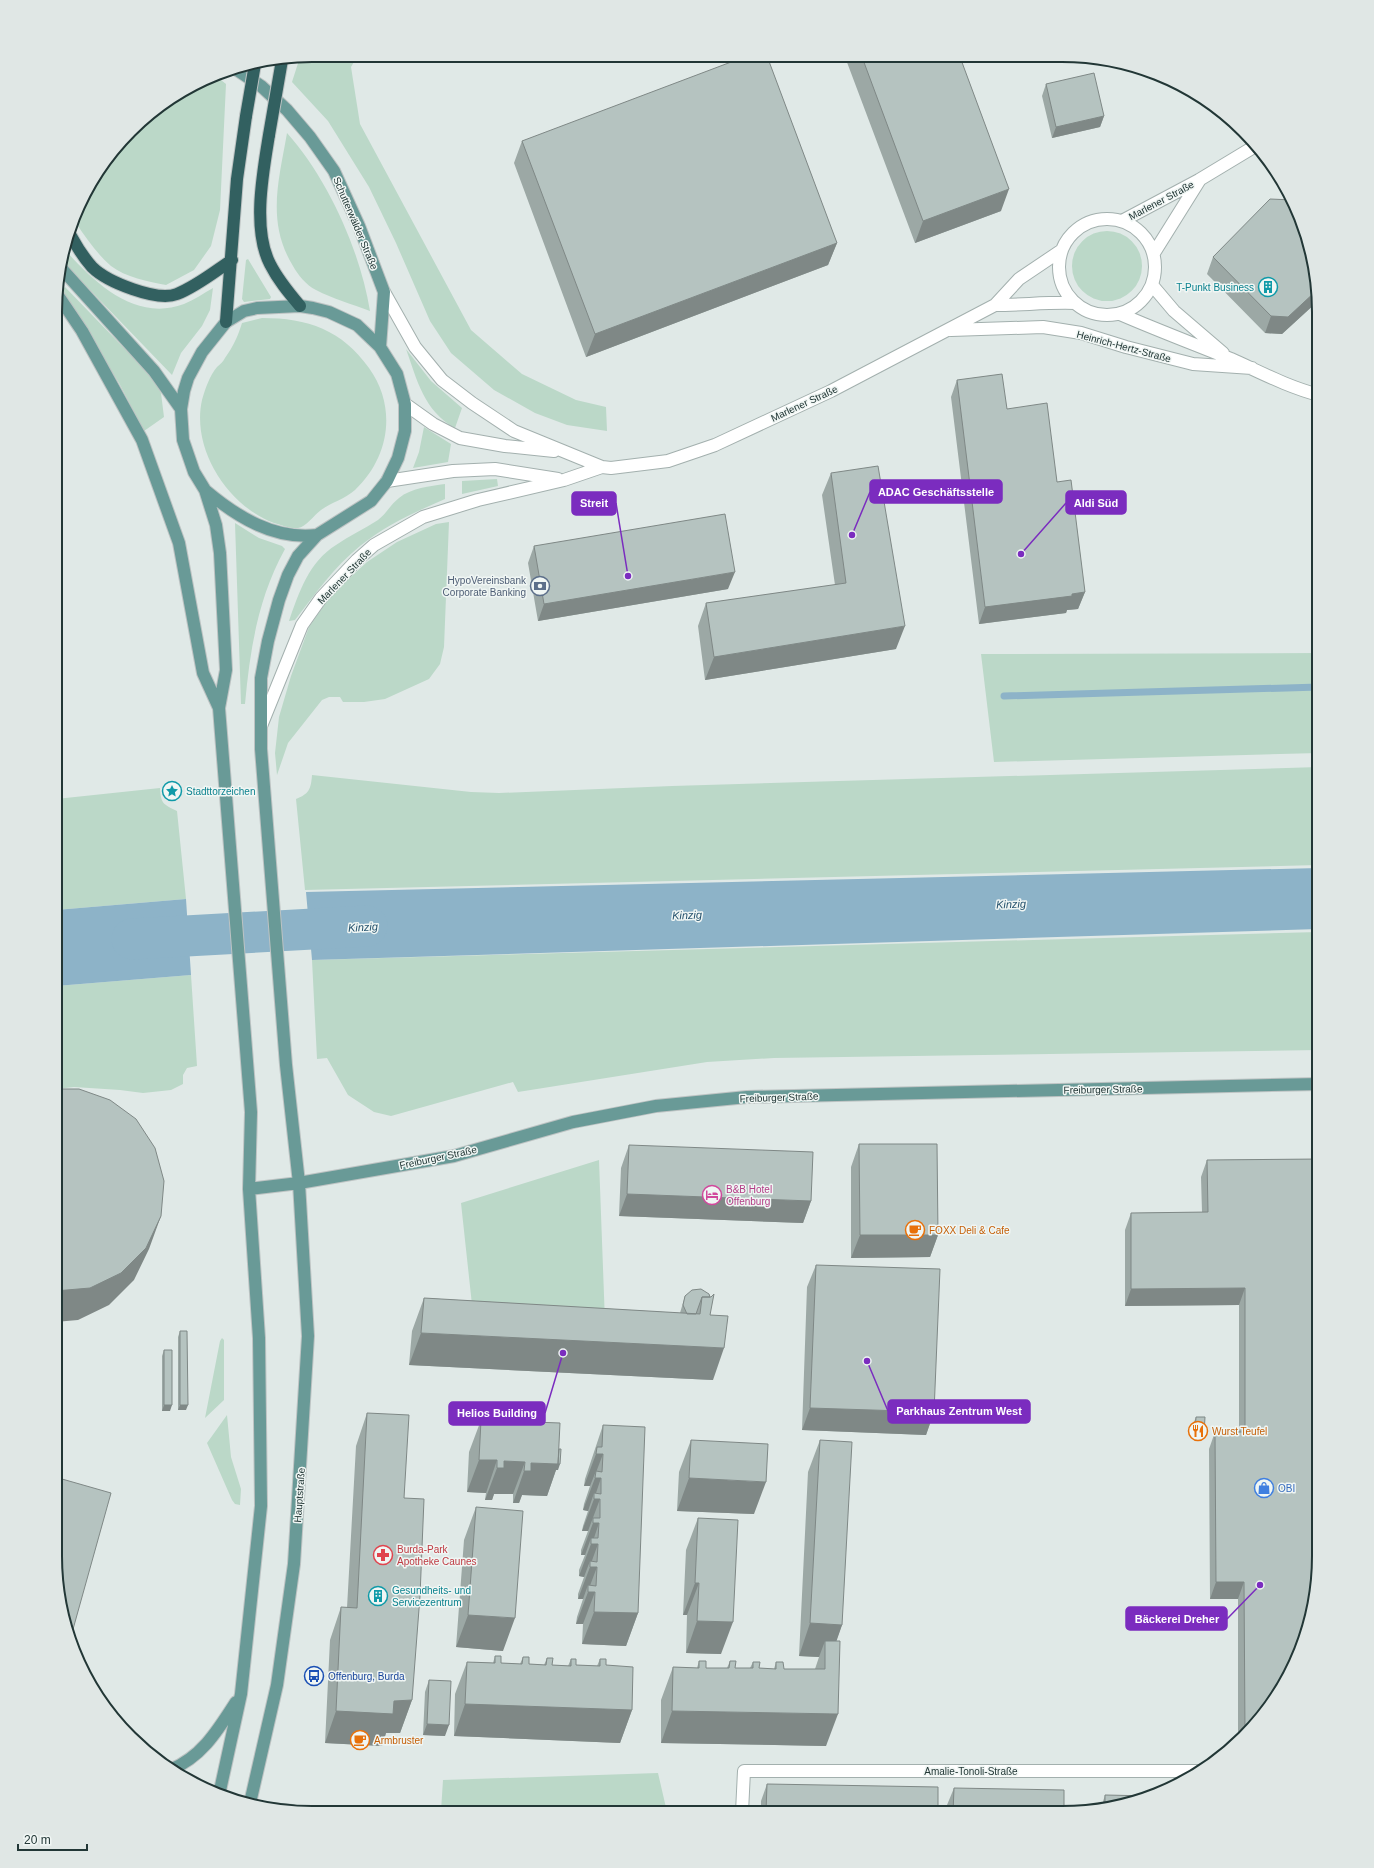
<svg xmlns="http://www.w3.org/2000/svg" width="1374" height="1868" font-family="Helvetica,sans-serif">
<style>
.green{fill:#bbd8c8}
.water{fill:#8db3c8}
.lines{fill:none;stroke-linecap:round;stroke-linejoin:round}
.stream{stroke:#8db3c8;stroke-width:7}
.river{stroke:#8db3c8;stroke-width:41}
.minor-casing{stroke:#a3b0ae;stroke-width:14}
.major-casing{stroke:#bdc3c3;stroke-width:14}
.highway-casing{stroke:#bdc3c3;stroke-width:14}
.minor{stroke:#fff;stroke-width:12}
.major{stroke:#699a97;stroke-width:12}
.highway{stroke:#326060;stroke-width:12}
.highway-bridge-casing{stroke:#bdc3c3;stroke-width:14;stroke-linecap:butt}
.highway-bridge{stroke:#326060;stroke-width:12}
.wall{fill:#9ca8a5}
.shaded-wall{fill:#7f8886}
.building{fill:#b5c3c0;stroke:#7f8886}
.labels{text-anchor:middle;stroke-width:3;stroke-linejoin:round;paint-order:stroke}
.street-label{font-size:10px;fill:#223736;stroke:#f0f6f4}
.culture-label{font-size:10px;fill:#0d838f;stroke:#f0f6f4;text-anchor:start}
.service-label{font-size:10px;fill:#4e5e75;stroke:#f0f6f4;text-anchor:end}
.hotel-label{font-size:10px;fill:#b23c85;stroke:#f0f6f4;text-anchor:start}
.food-label{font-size:10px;fill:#c56008;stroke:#f0f6f4;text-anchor:start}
.shop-label{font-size:10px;fill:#366cbe;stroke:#f0f6f4;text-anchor:start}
.health-label{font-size:10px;fill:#be3a42;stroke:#f0f6f4;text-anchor:start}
.transit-label{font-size:10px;fill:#164399;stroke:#f0f6f4;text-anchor:start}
.water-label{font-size:11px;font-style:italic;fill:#24516c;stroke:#f0f6f4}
.rim{fill:none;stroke:#223736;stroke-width:2}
.leader{fill:none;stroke:#7b2cbf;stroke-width:1.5}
.callout-dot{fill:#7b2cbf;stroke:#f0f6f4;stroke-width:1.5}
.callout{fill:#7b2cbf;stroke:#7b2cbf;stroke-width:1.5}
.callout-label{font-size:11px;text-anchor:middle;font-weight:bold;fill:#fff}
</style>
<rect width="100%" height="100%" fill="#e0e9e7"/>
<path class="green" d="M312,55H358L351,67L360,124L471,330L522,374L576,400L606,407L607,431L567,425L535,413L494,390L451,353L430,321L396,243L369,187L328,121L292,82L300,57Z
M216,76L226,84L220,210L211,246L194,270L166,285C149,282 125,277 111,266C97,254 86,238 76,223L89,184L143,119Z
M287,133C328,179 360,250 370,311C352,304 333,299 316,290C306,285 298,275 293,266C266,222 279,180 287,133Z
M1072 266a35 35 0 1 1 70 0a35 35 0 1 1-70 0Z
M66,251C96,284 136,322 184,304C194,300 204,293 213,288L210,310L202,326L181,353L172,375L63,262Z
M248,259L271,297L270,299L244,302L242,299L246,260Z
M65,287L153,378L161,393L164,417L144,431L119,383L61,292Z
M262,318C308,318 342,330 369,368C397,407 390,457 355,490C345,499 332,502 321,510C314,515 306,527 298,528C290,529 282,525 274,523C228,506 191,449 202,400C205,389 210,375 217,367C220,364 223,362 225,358C233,347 238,336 242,323Z
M406,349L431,381L462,408L455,428C424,411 417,380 406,349Z
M424,427L451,444L448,462L413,468L419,452Z
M497,479L498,486L462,494V481Z
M445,484V499C415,512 386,525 360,546C334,567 315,594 295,620L289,621C299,592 309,562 336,545C349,536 364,529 378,520C386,514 391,504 399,498C411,488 430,486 445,484Z
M449,522L444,647L440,664L429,679L385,699L364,702H343L340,697H329L322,700L288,743L277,775L275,753L279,717L291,676L309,627L332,594L367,562L397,542L436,524Z
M235,523L259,538L282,546L285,549C258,598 250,649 245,704H241Z
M1319,653V753L994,762L981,654Z
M1319,767V865L305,890L296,799C309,794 311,789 312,775L471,792L499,793L672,786Z
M160,788C161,804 163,804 177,811L186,899L56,910V799Z
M1319,932V1050L774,1058L707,1062L518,1092L513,1082L391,1116L374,1112L348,1095L327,1058L317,1059L312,960Z
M191,975L197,1066L187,1068L183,1075V1084L171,1090L143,1093L120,1090L74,1087L56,1089V986Z
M599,1160L605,1322L473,1314L461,1203Z
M222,1338L224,1340V1400L205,1418L220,1341Z
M227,1415L231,1457L241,1489L240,1505L235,1504L232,1500L207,1443Z
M658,1773L667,1812L441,1811L443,1780Z"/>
<path class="water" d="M1319,868V929L312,960L306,892Z
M186,899L191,975L56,986V910Z"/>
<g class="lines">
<path class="stream" d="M1004,696L1319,687"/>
<path class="river" d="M132,939L367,926"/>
<defs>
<path id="minor" d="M1059 267a48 48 0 1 1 96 0a48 48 0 1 1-96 0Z
M1122,221L1199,180L1257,145
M1154,253L1199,181
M1152,285L1174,311L1223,353
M384,292L415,347L442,380L472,403L514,431L602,467L611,468L668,461L715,445L831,391L995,305L1019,279L1062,250
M995,305C1022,305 1048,302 1075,303
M1120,314C1157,330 1194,344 1231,359C1260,372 1288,387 1319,395
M951,330L1043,327L1081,333L1126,347L1193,364L1252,368
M405,404L433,424L460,438L505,446L554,451
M387,481L453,471L495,469L558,479
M261,726L302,625L321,598L357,560L374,545L423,517L478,500L564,480L602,467
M270,1809L292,1811
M742,1812L744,1771H1198"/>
<path id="major" d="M234,68L261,86L287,110L310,137L334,171L359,226L384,292L380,347
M61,268L154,371L181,409
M57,294L82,331L142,440L179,543L203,673L219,708
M205,490C237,517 274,540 317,535
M249,1189L299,1183L454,1156L573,1122L656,1106L747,1097L1319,1084
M170,1770C202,1757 218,1730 236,1702
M219,1795L241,1694L261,1506L259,1338L249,1189L251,1112L219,708L226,670L220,553L216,525L205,490L194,472L183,440L181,409L184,391L188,378L202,352L226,322L244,311L257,308L300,306L313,308L329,312L357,325L380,347L397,374L405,404V431L398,458L387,481L371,501L317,535L298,556L288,575L279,600L268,641L261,678V749L286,1065L299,1183L308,1336L294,1564L277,1685L250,1803"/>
<path id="highway" d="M269,135C263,172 252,229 270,264C278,280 289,293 300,306
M71,236C77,247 84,258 92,267C107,282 157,302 177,294C197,286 214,272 232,260
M226,322L237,179L246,116"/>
</defs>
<use href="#minor" class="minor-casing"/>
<use href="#major" class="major-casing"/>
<use href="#highway" class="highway-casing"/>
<use href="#minor" class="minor"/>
<use href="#major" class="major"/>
<use href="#highway" class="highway"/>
<defs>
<path id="highway-bridge" d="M246,116L255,64
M269,135L282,60"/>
</defs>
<use href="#highway-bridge" class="highway-bridge-casing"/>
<use href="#highway-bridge" class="highway-bridge"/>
</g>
<path class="wall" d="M845,57H960L1001,211L915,243Z
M1046,84L1104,116L1100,127L1052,138L1042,96Z
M522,141L837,243L828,265L586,357L514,163Z
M1310,246L1318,301L1282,334L1265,333L1207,274L1213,257Z
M957,380L1007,409L1057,482L1085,592L1078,609L1067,610L1066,613L979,624L951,397Z
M831,473L896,649L705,680L698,626L706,603L835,585L822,495Z
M534,546L728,589L538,621L528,563Z
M859,1144L938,1235L930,1257L851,1258V1167Z
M629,1145L811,1201L803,1223L619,1216L621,1168Z
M1319,1159L1276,1699L1238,1741V1599H1210L1209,1449L1215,1432H1239V1305L1125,1306V1230L1131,1213L1202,1212L1201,1177L1207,1160Z
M816,1265L934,1412L926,1435L802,1430L807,1287Z
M701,1289L710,1315L713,1380L409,1365L412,1331L424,1298L680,1313L685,1296Z
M180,1331L186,1410H178V1337Z
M164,1350L170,1411H162V1356Z
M367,1413L404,1498L412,1700L400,1733H386L382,1746L325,1743L330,1640L341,1607L347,1608L356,1446Z
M1196,1417L1204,1433L1202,1439L1193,1438L1194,1422Z
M481,1420L558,1470H556L547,1496L522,1495L519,1503H513V1494H494L492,1500H485L486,1493L467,1492L469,1452Z
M603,1425L638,1613L626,1646L582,1644L583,1624H576L577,1617L583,1599H578V1594L584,1577L579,1576V1570L585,1555H581V1550L588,1531H582L583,1526L588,1511L583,1510L584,1504L590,1486H584L585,1479Z
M691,1440L754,1514L677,1511L679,1472Z
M820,1440L842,1625L836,1641L826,1746L661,1743V1700L673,1667L697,1668L699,1661L706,1668H727L730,1661L735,1668H750L753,1662L759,1668L774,1669L776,1662L784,1669H815L819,1657L799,1656L808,1472Z
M476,1507L503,1651L456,1647L464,1540Z
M698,1518L721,1654L686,1653L687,1615H683L686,1550Z
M495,1656L501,1663L520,1664L523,1657L529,1664L544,1665L547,1658L552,1665L568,1666L571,1659L576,1665L597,1666L600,1659L606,1665L632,1710L620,1743L454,1736L455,1694L467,1662L493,1663Z
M429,1680L445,1736L423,1735L425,1692Z
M767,1784L938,1813L761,1812V1801Z
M954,1788L1062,1813H947V1805Z
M1105,1795L1128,1804L1101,1808Z"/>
<path class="shaded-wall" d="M1104,116L1100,127L1052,138L1056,127Z
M1009,189L1001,211L915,243L923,221Z
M837,243L828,265L586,357L595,334Z
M1316,291L1318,301L1282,334L1265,333L1271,316Z
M735,572L728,589L538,621L544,604Z
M1085,592L1078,609L1067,610L1066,613L979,624L985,607Z
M905,626L896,649L705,680L714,657Z
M627,1194L811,1201L803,1223L619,1216Z
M161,1216L149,1249L134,1280L109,1305L78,1320L55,1322V1291Z
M860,1235H938L930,1257L851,1258Z
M1245,1288L1239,1305L1125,1306L1131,1289Z
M421,1333L724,1348L713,1380L409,1365Z
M164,1405H172L170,1411H162Z
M180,1405H188L186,1410H178Z
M810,1408L934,1412L926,1435L802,1430Z
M1195,1433H1204L1202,1439L1193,1438Z
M596,1454H603L595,1475L596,1471L590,1486H584Z
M479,1460H497L486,1493L467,1492Z
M504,1461L525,1462L513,1494H494L492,1500H485L497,1468Z
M531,1463L560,1464L558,1470H556L547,1496L522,1495L519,1503H513L524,1471Z
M595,1478H601L594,1499H600L588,1531H582L594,1499V1493L588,1511L583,1510Z
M689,1478L766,1482L754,1514L677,1511Z
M593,1523H599L592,1544H598L590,1566V1561L584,1577L579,1576L591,1544V1538L585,1555H581Z
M590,1567H597L588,1591V1585L583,1599H578Z
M1216,1582H1244L1238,1599H1210Z
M695,1583H699L687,1615H683Z
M588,1592H595L583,1624H576Z
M594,1612L638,1613L626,1646L582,1644Z
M468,1615L515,1618L503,1651L456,1647Z
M697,1621L733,1622L721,1654L686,1653Z
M810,1623L842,1625L831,1657L825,1641L819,1657L799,1656Z
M412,1700L400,1733H386L382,1746L325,1743L336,1711L394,1701Z
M465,1704L632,1710L620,1743L454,1736Z
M672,1711L838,1714L826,1746L661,1743Z
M427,1724L449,1725L445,1736L423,1735Z"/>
<path class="building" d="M747,56H767L837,243L595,334L522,141Z
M862,57H960L1009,189L923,221Z
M1094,73L1104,116L1056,127L1046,84Z
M1270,199L1293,200L1310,246L1316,291L1288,317L1271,316L1213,257Z
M1002,374L1007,409L1047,403L1057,482L1071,480L1085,592L1072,594V596L985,607L957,380Z
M878,466L905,626L714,657L706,603L846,583L831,473Z
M725,514L735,572L544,604L534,546Z
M56,1089H79L110,1100L136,1119L155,1148L164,1181L161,1216L146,1248L121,1273L90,1288L55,1291Z
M859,1144H937L938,1235H860Z
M629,1145L813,1152L811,1201L627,1194Z
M1319,1159L1318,1573L1305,1638L1276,1699L1245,1734L1244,1582H1216L1215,1432H1245V1288L1131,1289V1213L1208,1212L1207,1160Z
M816,1265L940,1269L934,1412L810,1408Z
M701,1289L709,1294L710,1297H702L696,1314H687L683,1305L685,1296L692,1290Z
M714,1294L710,1315L728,1316L724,1348L421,1333L424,1298L700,1314L702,1297H711Z
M180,1331H187L188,1405H180Z
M164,1350H172V1405H164Z
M367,1413L409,1415L404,1498L424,1499L420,1596L412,1700L394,1701L393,1714L336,1711L341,1607L357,1608Z
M1196,1417H1205L1204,1433H1195Z
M481,1420L560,1423L558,1464L531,1463V1471H524L525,1462L504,1461V1468H497V1460H479Z
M603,1425L645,1427L638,1613L594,1612L595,1592H588V1585L596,1586L597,1567H590V1561L597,1562L598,1544H591V1538H598L599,1523H593V1518H600V1499H594V1493L601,1494V1478H595L596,1471L602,1472L603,1454H596L597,1447H602Z
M691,1440L768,1444L766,1482L689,1478Z
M820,1440L852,1442L842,1625L810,1623Z
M559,1449H561L560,1464H558Z
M55,1477L111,1493L70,1640L64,1622L55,1556Z
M476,1507L523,1511L515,1618L468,1615Z
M698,1518L738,1520L733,1622L697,1621L699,1583H695Z
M825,1641H840L838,1714L672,1711L673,1667L699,1668V1661H706V1668H729L730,1661H736L735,1668H753V1662H760L759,1668L776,1669V1662H783L784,1669H825Z
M495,1656H501V1663L522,1664L523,1657H529V1664L546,1665L547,1658H553L552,1665L571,1666V1659H576V1665L600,1666V1659H606V1665L633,1667L632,1710L465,1704L467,1662L495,1663Z
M429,1680L451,1681L449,1725L427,1724Z
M767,1784L938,1787V1813L766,1812Z
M954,1788L1064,1790V1813H953Z
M1105,1795L1151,1796L1128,1804L1105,1807Z"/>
<defs>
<symbol id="building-ring" viewBox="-11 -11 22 22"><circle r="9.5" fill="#f0f6f4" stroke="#0f9aa8" stroke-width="1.5"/><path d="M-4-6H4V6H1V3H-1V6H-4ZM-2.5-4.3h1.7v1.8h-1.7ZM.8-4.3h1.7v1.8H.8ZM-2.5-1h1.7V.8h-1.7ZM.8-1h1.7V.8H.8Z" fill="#0f9aa8"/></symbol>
<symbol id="bank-ring" viewBox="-11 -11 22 22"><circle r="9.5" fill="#f0f6f4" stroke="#5c6f8a" stroke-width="1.5"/><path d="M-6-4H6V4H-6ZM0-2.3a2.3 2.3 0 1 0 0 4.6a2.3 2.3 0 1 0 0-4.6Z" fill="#5c6f8a"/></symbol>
<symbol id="sight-ring" viewBox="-11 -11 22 22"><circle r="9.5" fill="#f0f6f4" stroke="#0f9aa8" stroke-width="1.5"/><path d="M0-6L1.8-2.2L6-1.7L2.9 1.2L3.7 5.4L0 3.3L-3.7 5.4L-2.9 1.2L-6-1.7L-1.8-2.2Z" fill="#0f9aa8"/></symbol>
<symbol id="hotel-ring" viewBox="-11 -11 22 22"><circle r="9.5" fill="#f0f6f4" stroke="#d1479c" stroke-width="1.5"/><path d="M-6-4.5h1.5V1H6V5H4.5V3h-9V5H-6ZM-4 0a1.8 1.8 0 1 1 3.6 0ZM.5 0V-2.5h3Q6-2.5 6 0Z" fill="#d1479c"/></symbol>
<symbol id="cafe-ring" viewBox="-11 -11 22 22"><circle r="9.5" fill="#f0f6f4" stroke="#e8710a" stroke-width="1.5"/><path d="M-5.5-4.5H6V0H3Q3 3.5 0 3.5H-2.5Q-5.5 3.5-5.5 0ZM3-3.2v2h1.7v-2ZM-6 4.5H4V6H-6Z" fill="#e8710a"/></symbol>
<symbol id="restaurant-ring" viewBox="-11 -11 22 22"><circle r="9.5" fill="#f0f6f4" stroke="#e8710a" stroke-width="1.5"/><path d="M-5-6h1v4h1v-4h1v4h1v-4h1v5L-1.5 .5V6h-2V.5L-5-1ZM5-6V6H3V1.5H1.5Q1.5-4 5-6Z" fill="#e8710a"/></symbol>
<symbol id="shop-ring" viewBox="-11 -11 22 22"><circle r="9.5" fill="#f0f6f4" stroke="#3f7fe0" stroke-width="1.5"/><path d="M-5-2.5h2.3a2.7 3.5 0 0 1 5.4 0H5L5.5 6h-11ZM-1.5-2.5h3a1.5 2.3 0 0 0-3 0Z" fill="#3f7fe0"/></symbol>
<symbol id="pharmacy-ring" viewBox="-11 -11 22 22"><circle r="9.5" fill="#f0f6f4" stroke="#e0444e" stroke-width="1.5"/><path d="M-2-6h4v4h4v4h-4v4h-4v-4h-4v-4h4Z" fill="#e0444e"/></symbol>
<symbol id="bus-ring" viewBox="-11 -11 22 22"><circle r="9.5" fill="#f0f6f4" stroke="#1a4fb4" stroke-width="1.5"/><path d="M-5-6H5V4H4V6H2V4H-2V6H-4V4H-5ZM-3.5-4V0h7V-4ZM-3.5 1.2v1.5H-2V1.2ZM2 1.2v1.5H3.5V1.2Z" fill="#1a4fb4"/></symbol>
</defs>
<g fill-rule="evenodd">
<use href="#building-ring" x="1257" y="276" width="22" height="22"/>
<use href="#bank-ring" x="529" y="575" width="22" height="22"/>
<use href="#sight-ring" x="161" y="780" width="22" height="22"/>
<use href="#hotel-ring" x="701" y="1184" width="22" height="22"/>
<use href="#cafe-ring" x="904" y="1219" width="22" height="22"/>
<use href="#restaurant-ring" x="1187" y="1420" width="22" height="22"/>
<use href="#shop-ring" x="1253" y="1477" width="22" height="22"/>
<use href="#pharmacy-ring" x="372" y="1544" width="22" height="22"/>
<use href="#building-ring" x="367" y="1585" width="22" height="22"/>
<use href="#bus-ring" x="303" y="1665" width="22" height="22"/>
<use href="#cafe-ring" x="349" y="1729" width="22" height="22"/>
</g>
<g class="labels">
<g class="street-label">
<text transform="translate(1161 200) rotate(-28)" y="4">Marlener Straße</text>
<text transform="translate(356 223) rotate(67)" y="4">Schutterwälder Straße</text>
<text transform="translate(1124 346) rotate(15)" y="4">Heinrich-Hertz-Straße</text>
<text transform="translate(804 403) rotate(-25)" y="4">Marlener Straße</text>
<text transform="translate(344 576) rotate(-46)" y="4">Marlener Straße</text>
<text transform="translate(1103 1089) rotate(-1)" y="4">Freiburger Straße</text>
<text transform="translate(779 1097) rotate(-2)" y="4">Freiburger Straße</text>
<text transform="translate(438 1157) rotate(-12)" y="4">Freiburger Straße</text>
<text transform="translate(299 1495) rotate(-86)" y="4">Hauptstraße</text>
<text x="971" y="1775">Amalie-Tonoli-Straße</text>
</g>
<g class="culture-label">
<text x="1254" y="291" text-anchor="end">T-Punkt Business</text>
<text x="186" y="795">Stadttorzeichen</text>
<text x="392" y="1594">Gesundheits- und<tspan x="392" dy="12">Servicezentrum</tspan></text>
</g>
<g class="service-label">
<text x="526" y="584">HypoVereinsbank<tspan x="526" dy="12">Corporate Banking</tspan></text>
</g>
<g class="hotel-label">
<text x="726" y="1193">B&amp;B Hotel<tspan x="726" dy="12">Offenburg</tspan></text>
</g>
<g class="food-label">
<text x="929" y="1234">FOXX Deli &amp; Cafe</text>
<text x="1212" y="1435">Wurst Teufel</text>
<text x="374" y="1744">Armbruster</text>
</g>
<g class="shop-label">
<text x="1278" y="1492">OBI</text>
</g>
<g class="health-label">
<text x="397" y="1553">Burda-Park<tspan x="397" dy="12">Apotheke Caunes</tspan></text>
</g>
<g class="transit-label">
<text x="328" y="1680">Offenburg, Burda</text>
</g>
<g class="water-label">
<text transform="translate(1011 904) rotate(-2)" y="4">Kinzig</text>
<text transform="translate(687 915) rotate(-2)" y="4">Kinzig</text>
<text transform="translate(363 927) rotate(-3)" y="4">Kinzig</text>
</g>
</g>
<path d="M0 0H1374V1868H0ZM312 62H1062A250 250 0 0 1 1312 312V1556A250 250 0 0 1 1062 1806H312A250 250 0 0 1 62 1556V312A250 250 0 0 1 312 62Z" fill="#e0e7e5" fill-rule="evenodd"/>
<path class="rim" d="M312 62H1062A250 250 0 0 1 1312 312V1556A250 250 0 0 1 1062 1806H312A250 250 0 0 1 62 1556V312A250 250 0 0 1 312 62Z"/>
<path class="leader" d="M852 535L870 492M1021 554L1066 503M628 576L616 503M867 1361L888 1411M563 1353L545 1413M1260 1585L1227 1619"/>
<g class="callout-dot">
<circle cx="852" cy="535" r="4"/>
<circle cx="1021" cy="554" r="4"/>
<circle cx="628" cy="576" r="4"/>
<circle cx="867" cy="1361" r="4"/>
<circle cx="563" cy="1353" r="4"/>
<circle cx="1260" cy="1585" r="4"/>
</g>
<g class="callout">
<rect x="870" y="480" width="132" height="23" rx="4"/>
<rect x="1066" y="491" width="60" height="23" rx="4"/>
<rect x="572" y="492" width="44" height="23" rx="4"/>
<rect x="888" y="1400" width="142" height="23" rx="4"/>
<rect x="449" y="1402" width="96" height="23" rx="4"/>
<rect x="1126" y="1607" width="101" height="23" rx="4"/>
</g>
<g class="callout-label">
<text x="936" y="496">ADAC Geschäftsstelle</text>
<text x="1096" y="507">Aldi Süd</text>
<text x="594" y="507">Streit</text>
<text x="959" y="1415">Parkhaus Zentrum West</text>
<text x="497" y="1417">Helios Building</text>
<text x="1177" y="1623">Bäckerei Dreher</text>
</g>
<path d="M18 1844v6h69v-6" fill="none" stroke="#223736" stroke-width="2"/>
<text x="24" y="1844" font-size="12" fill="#223736" stroke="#f0f6f4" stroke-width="3" paint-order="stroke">20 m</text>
</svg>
